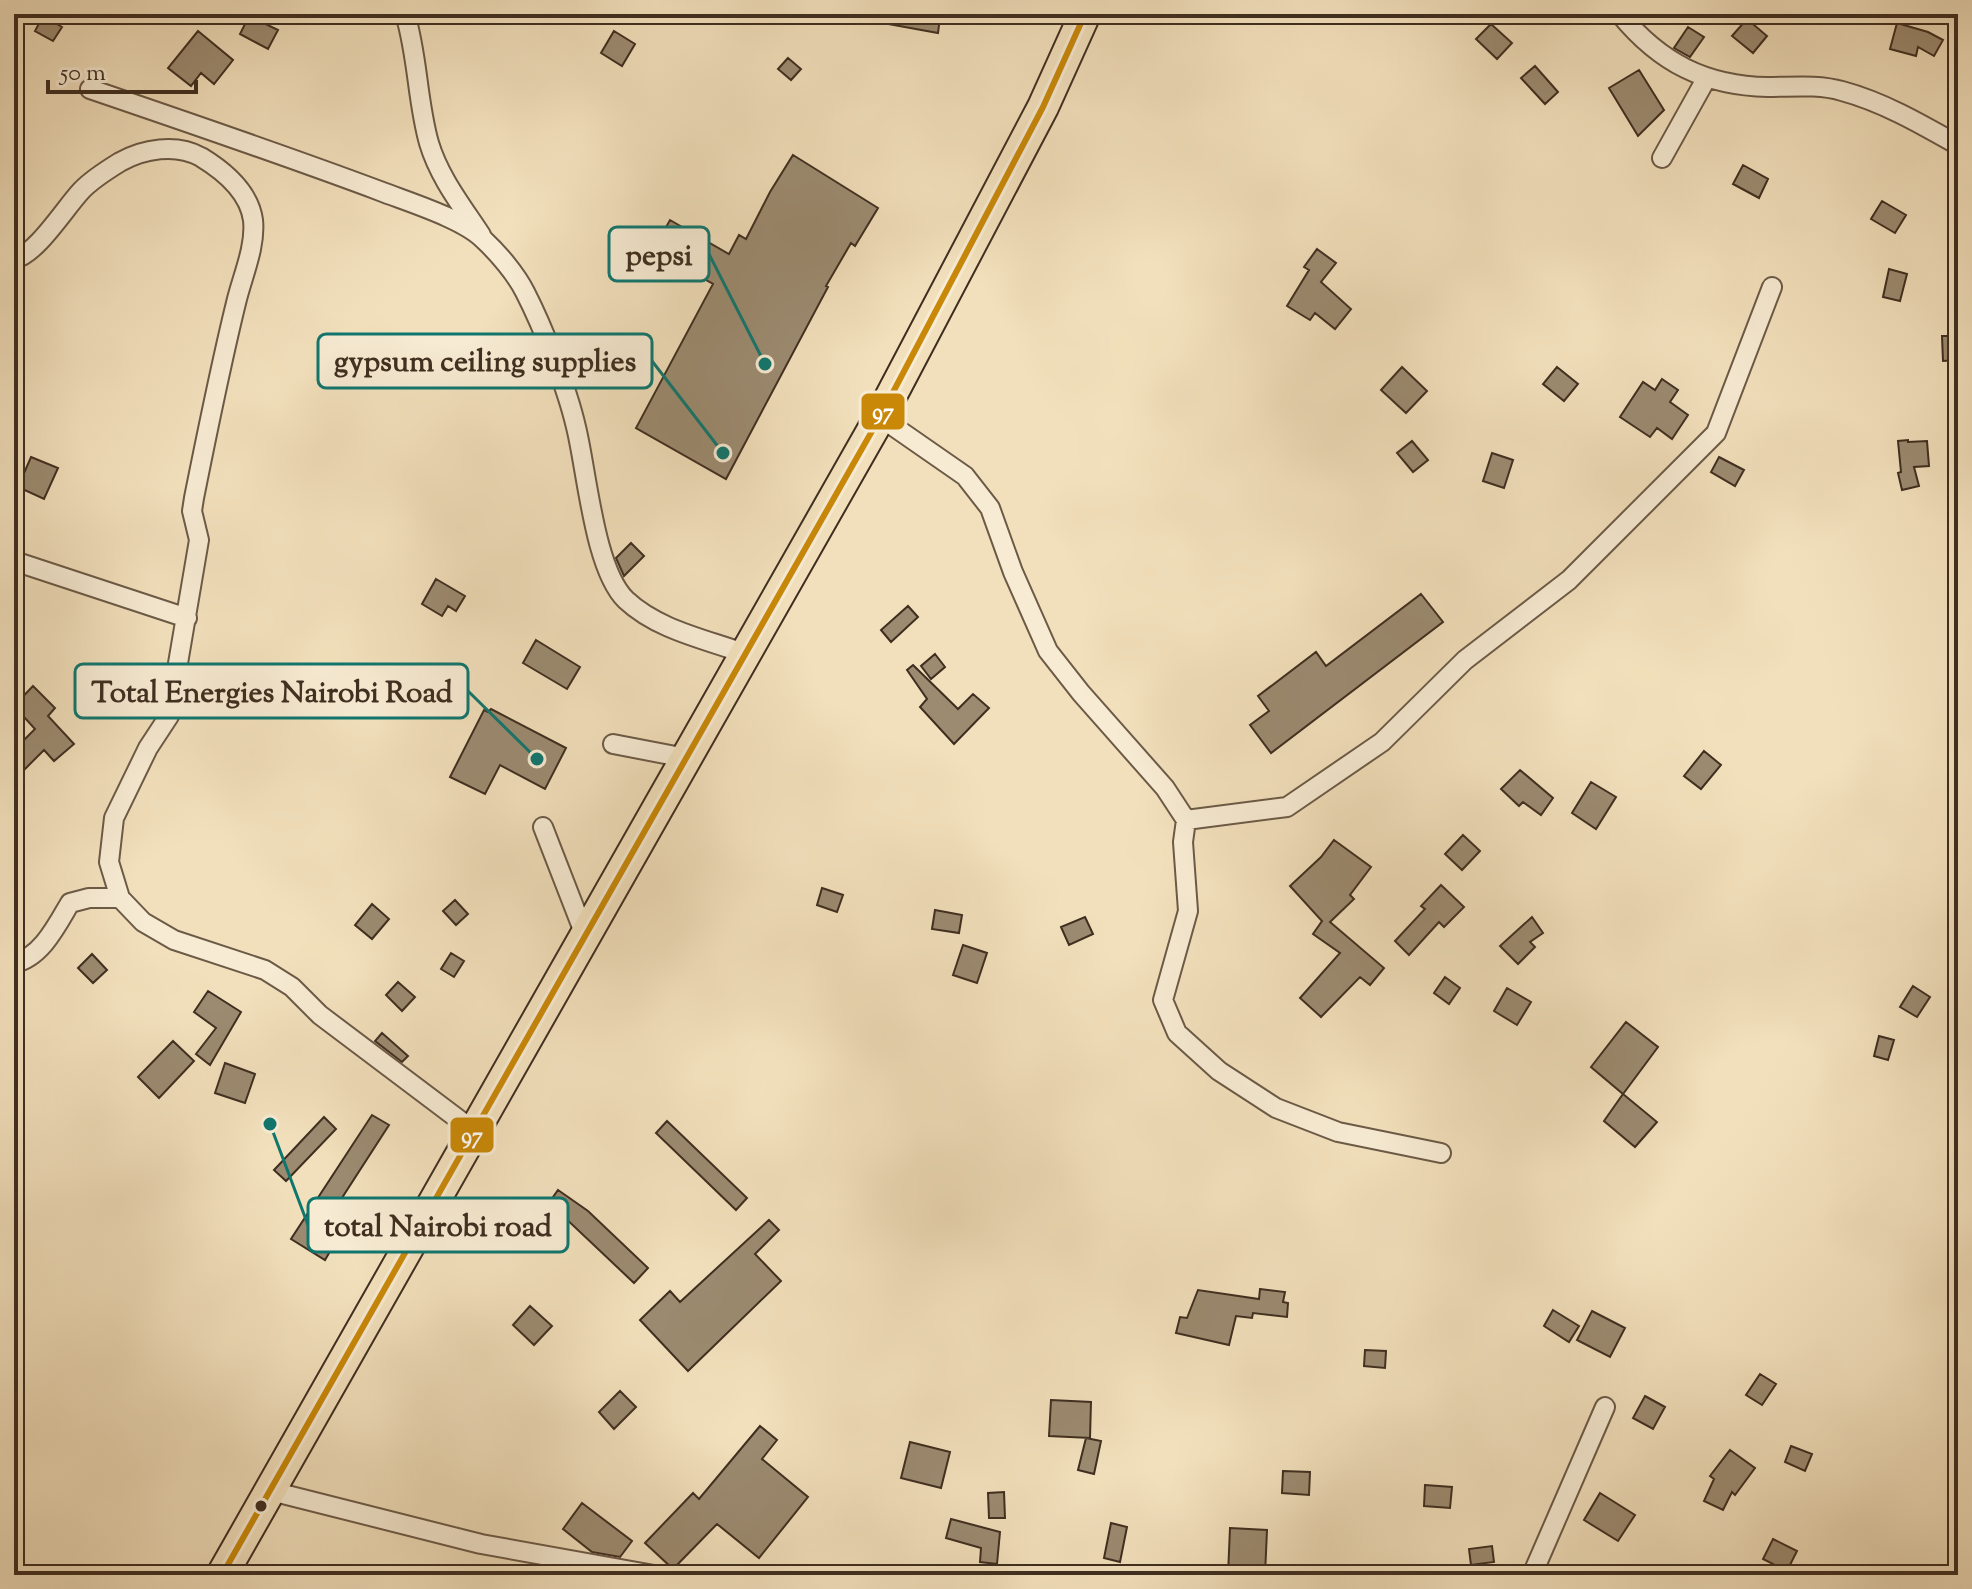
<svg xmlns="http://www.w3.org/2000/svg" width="1972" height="1589" font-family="'Sorts Mill Goudy',serif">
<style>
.building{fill:#9c8b71;stroke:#3f2e20;stroke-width:2}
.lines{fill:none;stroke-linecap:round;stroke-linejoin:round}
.minor-casing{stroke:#6c5a47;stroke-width:22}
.trunk-casing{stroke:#3f2e20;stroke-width:34}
.minor{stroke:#f7ebd3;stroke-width:18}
.trunk{stroke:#f2e0bc;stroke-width:30}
.bus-1-casing{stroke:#f7ebd3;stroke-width:12}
.bus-1{stroke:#c98808;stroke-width:6}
.bus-dot{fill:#3f2e20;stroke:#f7ebd3;stroke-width:3}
.leader{fill:none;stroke:#0f766e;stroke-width:3}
.callout-dot{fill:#0f766e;stroke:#f7ebd3;stroke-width:3}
.callout{fill:#f7ebd3;stroke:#0f766e;stroke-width:3}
.callout-label{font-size:30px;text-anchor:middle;font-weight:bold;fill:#3f2e20}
.line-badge{stroke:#f7ebd3;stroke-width:3}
.badge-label{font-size:22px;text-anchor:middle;font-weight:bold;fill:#fff}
</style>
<rect width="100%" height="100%" fill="#f2e0bc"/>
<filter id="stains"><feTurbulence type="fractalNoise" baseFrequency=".0025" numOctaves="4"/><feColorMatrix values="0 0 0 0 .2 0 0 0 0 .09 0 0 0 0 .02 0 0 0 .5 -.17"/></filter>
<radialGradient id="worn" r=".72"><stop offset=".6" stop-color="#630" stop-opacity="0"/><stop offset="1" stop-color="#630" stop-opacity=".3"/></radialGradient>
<path class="building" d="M878,14H922L940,17L938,33L877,22Z
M43,16L62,27L53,41L35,31Z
M249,16L278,30L268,49L240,34Z
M1747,19L1767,36L1753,53L1732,36Z
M1897,23L1928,32L1943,40L1934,56L1918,47L1916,56L1890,49Z
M1491,24L1512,43L1497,59L1476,39Z
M1688,27L1704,37L1690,57L1674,48Z
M198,31L233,60L214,84L201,73L191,86L168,68Z
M614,31L635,44L622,66L601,53Z
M788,58L801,69L791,80L778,69Z
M1535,66L1558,92L1545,104L1521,78Z
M1639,70L1664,110L1638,136L1609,88Z
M793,155L878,208L855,246L851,243L826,286L828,287L726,479L636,428L713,284L653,250L670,220L729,254L739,235L746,239L770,192Z
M1743,165L1768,179L1759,198L1733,184Z
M1882,201L1906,215L1895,233L1871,219Z
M1317,249L1336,263L1321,282L1351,309L1335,329L1315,313L1310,320L1287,306L1309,270L1304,267Z
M1889,269L1907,274L1900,301L1883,297Z
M1942,336H1958V360L1943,361Z
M1402,367L1427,391L1406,413L1381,390Z
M1557,367L1578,384L1564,401L1543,384Z
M1662,379L1678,390L1670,402L1688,415L1672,439L1657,428L1650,437L1620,417L1643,382L1655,390Z
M1908,440V442L1927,441L1929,466L1914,467L1919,486L1902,490L1898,473L1901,472L1898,441Z
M1412,441L1428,460L1413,472L1397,453Z
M1492,453L1513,460L1504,488L1483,481Z
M31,457L58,468L44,499L18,487Z
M1719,457L1744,470L1735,486L1711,472Z
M631,543L644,556L624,576L616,558Z
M436,579L465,596L456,611L448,606L442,616L422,604Z
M1421,594L1443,622L1271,753L1250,725L1269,711L1258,696L1316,652L1326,666Z
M908,606L918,617L891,642L881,630Z
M536,640L580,667L567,689L523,663Z
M935,654L945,667L931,679L921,666Z
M913,665L958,709L973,694L989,708L954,744L920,707L927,699L907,670Z
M33,686L55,708L48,716L74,744L54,761L44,750L23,771L14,762V750L35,729L14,706Z
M491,709L566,748L545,789L500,765L485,794L450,777L484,710L488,712Z
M1704,751L1721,765L1701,789L1684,776Z
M1520,770L1553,798L1541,815L1523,802L1519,806L1501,789Z
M1591,782L1616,797L1596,829L1572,813Z
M1463,835L1480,851L1462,870L1445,854Z
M1334,840L1371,867L1350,895L1354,899L1330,922L1384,968L1370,985L1360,977L1321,1017L1300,998L1340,953L1313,934L1322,921L1290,886L1321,857Z
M1441,885L1464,907L1444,927L1439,922L1409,955L1395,941L1425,909L1421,906Z
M822,888L843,895L837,912L817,905Z
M455,900L468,914L456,925L443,911Z
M372,904L389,919L372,939L355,925Z
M935,910L962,915L959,933L932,929Z
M1085,917L1093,934L1069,945L1061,927Z
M1532,917L1543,933L1530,942L1535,947L1518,964L1500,946Z
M963,945L987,953L977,983L953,975Z
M451,953L464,961L454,977L441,969Z
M92,954L107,970L93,983L78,968Z
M1445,977L1460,988L1449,1004L1434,993Z
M398,982L415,997L402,1011L386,995Z
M1913,986L1930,997L1917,1017L1900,1007Z
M1507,988L1531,1002L1517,1025L1494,1011Z
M208,991L241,1012L210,1065L196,1054L216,1028L194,1012Z
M1626,1022L1658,1047L1623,1094L1591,1067Z
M382,1033L408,1056L402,1062L375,1041Z
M1879,1036L1894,1040L1888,1060L1874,1056Z
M173,1041L194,1061L159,1098L138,1077Z
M225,1063L255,1074L245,1103L215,1093Z
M1623,1094L1657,1122L1635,1147L1604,1121Z
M372,1115L389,1125L329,1218L344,1227L325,1260L291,1239Z
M324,1117L336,1129L286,1181L274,1170Z
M667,1121L747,1198L736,1210L656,1133Z
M558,1190L588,1211L648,1268L634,1283L560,1213L558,1216L546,1207Z
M769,1220L779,1230L755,1254L781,1281L688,1371L640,1320L670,1291L680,1302Z
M1260,1289L1285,1292L1283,1302L1288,1303L1287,1317L1253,1313L1252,1318L1236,1316L1229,1345L1176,1333L1180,1317L1187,1318L1198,1290L1259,1299Z
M530,1306L552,1326L534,1345L513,1325Z
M1553,1310L1579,1326L1569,1342L1544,1326Z
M1592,1311L1625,1328L1610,1357L1577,1340Z
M1365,1350L1386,1351L1385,1368L1364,1366Z
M1760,1374L1776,1384L1762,1405L1746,1395Z
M620,1391L636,1407L614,1429L599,1412Z
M1645,1396L1665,1407L1653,1429L1633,1418Z
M1051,1400L1091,1402L1090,1438L1049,1436Z
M760,1426L777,1440L762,1459L808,1497L759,1558L717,1524L673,1569L645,1543L693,1493L699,1499Z
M1086,1438L1101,1441L1094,1474L1078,1470Z
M910,1442L950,1452L941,1488L901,1478Z
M1791,1446L1812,1454L1805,1471L1785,1462Z
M1730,1450L1755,1468L1735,1495L1732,1492L1723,1510L1704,1501L1714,1479L1710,1476Z
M1283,1471L1310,1472L1309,1495L1282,1493Z
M1425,1485L1452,1487L1450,1508L1424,1506Z
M1004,1492L1005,1518H989L988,1493Z
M1600,1493L1635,1515L1618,1541L1584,1520Z
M582,1503L632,1541L620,1557L592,1552L563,1529Z
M951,1519L1000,1532L997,1564L980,1562L981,1548L946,1538Z
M1111,1523L1127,1527L1120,1562L1104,1558Z
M1230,1528L1267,1530L1265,1575H1228Z
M1773,1539L1797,1551L1787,1571L1763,1559Z
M1492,1546L1494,1562L1471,1565L1469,1549Z"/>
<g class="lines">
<defs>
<path id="minor" d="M405,14C418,56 417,101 429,143C439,177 462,206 481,235
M1620,14C1660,63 1706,86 1768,87C1792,87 1818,84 1842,91C1883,102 1921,124 1958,145
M90,89C187,122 284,155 380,191C408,202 464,219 484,240C498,253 516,274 525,292C543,327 567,388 576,427C587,471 594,569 626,600C658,630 705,639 746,654
M1662,158L1706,79
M14,259C36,255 65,208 81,191C91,180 107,170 120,162C143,149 176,143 201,157C224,171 249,191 253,220C256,247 242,277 236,303C220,368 207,433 194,498L192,511L199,540L169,716L148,748L114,818L109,862L120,898L143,922L174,940L265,970L292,987L320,1015L474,1131
M880,417L965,476L990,508L1013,572L1048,651L1081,693L1165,788L1186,820L1183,842L1188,911L1163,1000L1177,1033L1219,1071L1276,1108L1338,1132L1441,1153
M14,561L187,618
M613,744L686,758
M1186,820L1287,807L1382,742L1465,660L1569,580L1716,433L1772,287
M543,827L585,935
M14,963C41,958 57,925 70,903L89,898H120
M271,1491L481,1544L654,1575
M1532,1575L1605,1407"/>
<path id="trunk" d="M222,1575L880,417L1043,107L1085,14"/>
</defs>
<use href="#minor" class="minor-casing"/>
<use href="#trunk" class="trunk-casing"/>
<use href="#minor" class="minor"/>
<use href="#trunk" class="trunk"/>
<defs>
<path id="bus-1" d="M222,1575L880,417L1043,107L1085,14"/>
</defs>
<use href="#bus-1" class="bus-1-casing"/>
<use href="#bus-1" class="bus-1"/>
</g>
<circle class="bus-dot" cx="261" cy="1506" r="7"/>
<path class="leader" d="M765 364L709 254M723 453L652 361M537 759L468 691M270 1124L308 1225"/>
<g class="callout-dot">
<circle cx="765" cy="364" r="8"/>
<circle cx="723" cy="453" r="8"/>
<circle cx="537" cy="759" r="8"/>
<circle cx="270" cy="1124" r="8"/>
</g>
<g class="callout">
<rect x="609" y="227" width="100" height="54" rx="8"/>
<rect x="318" y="334" width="334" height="54" rx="8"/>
<rect x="75" y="664" width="393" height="54" rx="8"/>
<rect x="308" y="1198" width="260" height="54" rx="8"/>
</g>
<g class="callout-label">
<text x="659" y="265">pepsi</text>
<text x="485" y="371">gypsum ceiling supplies</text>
<text x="272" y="702">Total Energies Nairobi Road</text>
<text x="438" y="1236">total Nairobi road</text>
</g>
<g class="line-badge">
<rect x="860" y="392" width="46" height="39" rx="8" fill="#c98808"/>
<rect x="449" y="1116" width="46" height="38" rx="8" fill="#c98808"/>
</g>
<g class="badge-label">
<text x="883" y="419">97</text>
<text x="472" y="1143">97</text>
</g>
<rect width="1972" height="1589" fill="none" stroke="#f2e0bc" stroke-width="48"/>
<rect x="16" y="16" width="1940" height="1557" fill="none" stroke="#3f2e20" stroke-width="4"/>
<rect x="24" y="24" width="1924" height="1541" fill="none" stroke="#3f2e20" stroke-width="2"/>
<path d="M48 80v12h148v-12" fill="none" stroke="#3f2e20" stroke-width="4"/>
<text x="60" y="80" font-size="24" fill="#3f2e20" stroke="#f7ebd3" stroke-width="6" paint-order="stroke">50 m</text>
<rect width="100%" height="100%" filter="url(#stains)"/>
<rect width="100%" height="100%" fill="url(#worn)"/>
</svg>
